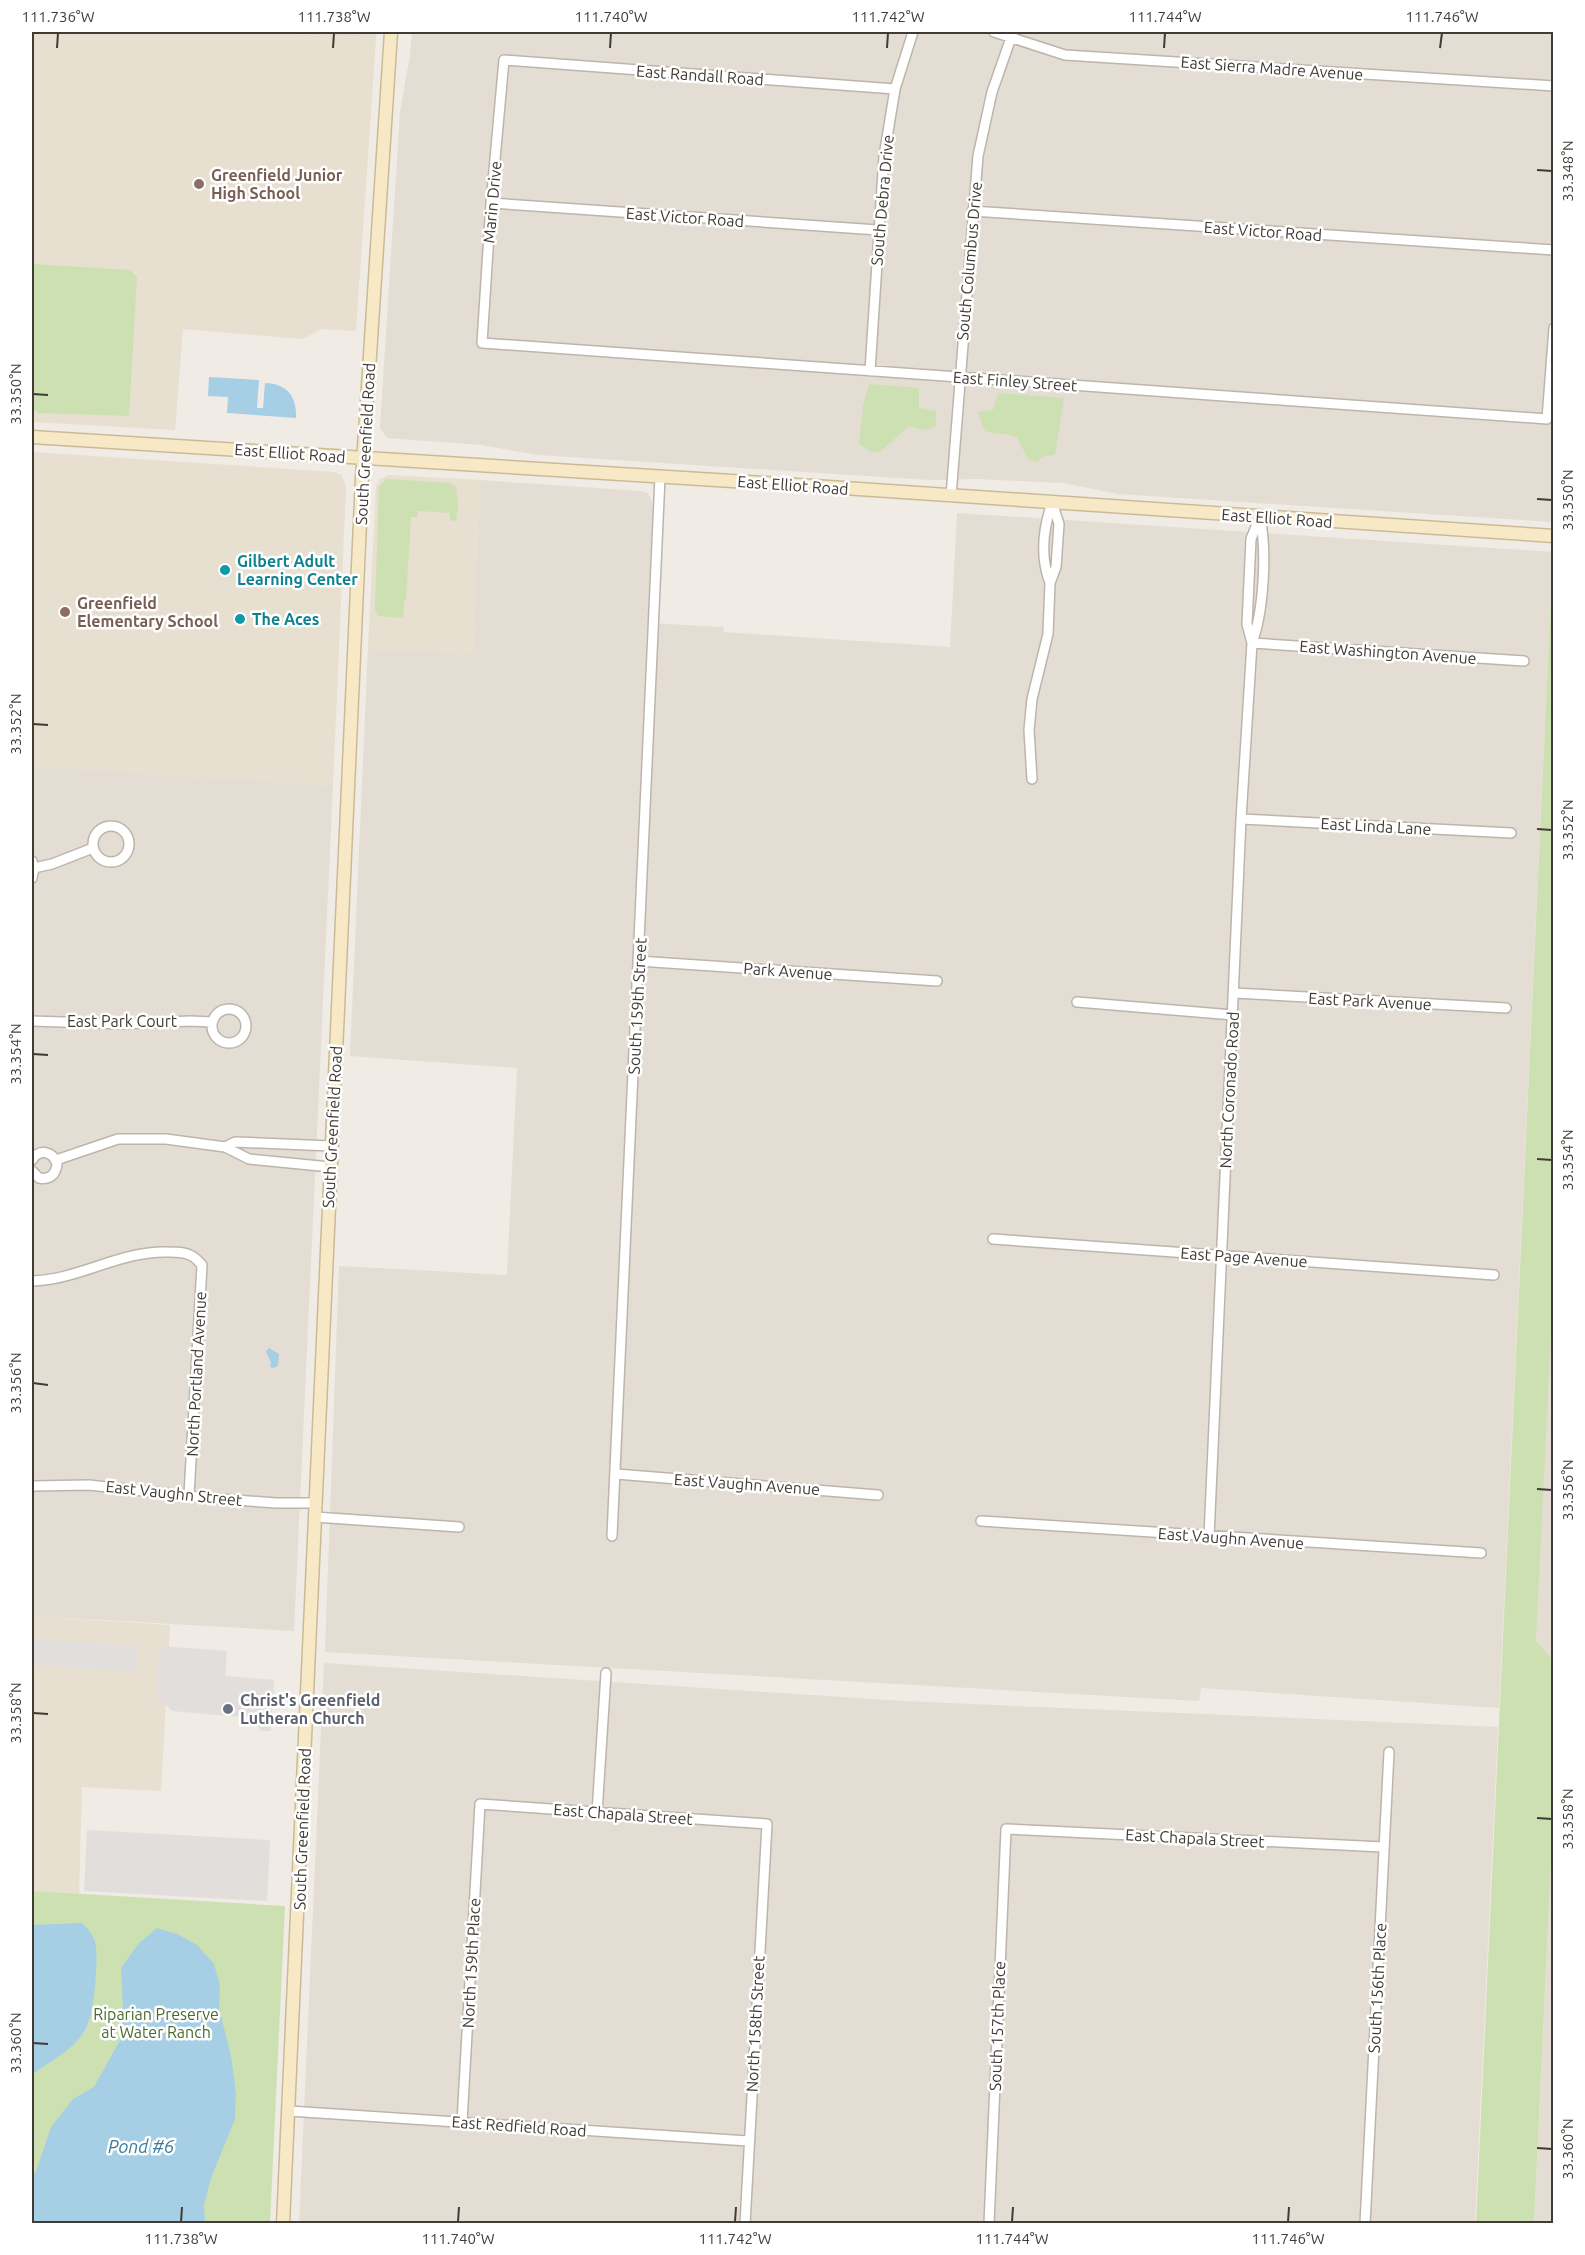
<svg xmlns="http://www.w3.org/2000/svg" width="1585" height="2255" font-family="Ubuntu,sans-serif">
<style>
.residential{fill:#e3ddd3}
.education{fill:#e7dfcf}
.green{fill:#cde0b1}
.parking{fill:#e1dedc}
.water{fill:#a6cfe6}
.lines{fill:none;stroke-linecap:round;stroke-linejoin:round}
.street-casing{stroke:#bdb5ab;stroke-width:12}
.secondary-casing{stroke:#cabb98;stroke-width:15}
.street{stroke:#fff;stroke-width:9}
.secondary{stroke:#f8e9c6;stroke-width:12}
.ticks{fill:none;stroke:#413b35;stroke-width:2}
.education-dot{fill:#8d6e63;stroke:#fff;stroke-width:2}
.culture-dot{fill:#0f9aa8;stroke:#fff;stroke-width:2}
.worship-dot{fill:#6b7280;stroke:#fff;stroke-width:2}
.labels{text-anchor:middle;stroke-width:5;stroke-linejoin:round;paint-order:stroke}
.street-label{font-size:16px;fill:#413b35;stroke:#fff}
.education-label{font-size:16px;font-weight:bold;fill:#785e54;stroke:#fff;text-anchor:start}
.culture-label{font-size:16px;font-weight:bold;fill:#0d838f;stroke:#fff;text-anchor:start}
.worship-label{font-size:16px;font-weight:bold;fill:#5b616d;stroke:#fff;text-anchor:start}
.park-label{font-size:16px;fill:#496b2f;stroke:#fff}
.water-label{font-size:18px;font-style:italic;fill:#3b7a9f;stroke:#fff}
.neatline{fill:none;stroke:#413b35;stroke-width:2}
.ticks-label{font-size:15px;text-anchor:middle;fill:#413b35}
</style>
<rect width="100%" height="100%" fill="#f0ebe4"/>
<path class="residential" d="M264,32H376V39Z
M412,32H1553V522L1118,494L1063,483L977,479L929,480L539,455L481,445L387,438L380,428L400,112L410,55Z
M480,480L640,491L648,493L653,504L648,623L723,627L724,632L950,647L957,513L1553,552L1499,1708L1201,1688L1199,1701L325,1652L339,1266L507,1275L517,1068L350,1056L368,648L468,654L472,651Z
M32,766L333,785L294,1631L32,1616Z
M1553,1273V1660L1536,1641Z
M324,1663L903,1701L1498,1727L1475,2223L299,2224Z
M1553,1820L1554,2223L1534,2224L1545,1993Z"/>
<path class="education" d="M32,32H264L376,39L356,331L323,329L302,339L183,329L175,430L32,422Z
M32,452L334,472L342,475L346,487L333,785L32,766Z
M388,475L480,480L472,651L468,654L368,648L376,486L379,480Z
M32,1616L170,1625L161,1791L82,1787L79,1894L32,1891Z"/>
<path class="green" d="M32,264L130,270L137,277L129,416L39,413L32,408Z
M869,384L919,388V408L936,411V425C927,433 920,429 909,426L880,452H871L859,444L863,406Z
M998,393L1064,398L1055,455L1045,456L1036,462L1028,459L1017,437C1006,433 996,434 985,431L978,412L993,410Z
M387,479L450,483L456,487L458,505L456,521L450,520V513L418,511V517H411L406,600H404L403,618L379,616L375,610L379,486Z
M1553,552L1554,1273L1536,1641L1553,1660V1820L1534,2223L1476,2224Z
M32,1891L285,1906L270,2223H32Z"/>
<path class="parking" d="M32,1639L139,1646L138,1672L32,1665Z
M159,1646L227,1651L225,1676L274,1680L271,1731H261L252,1718L172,1711L156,1695Z
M87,1830L270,1840L267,1901L84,1891Z"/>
<path class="water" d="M209,377L259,380L257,408H263L265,383C287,384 297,396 296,418L227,413L228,397L208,396Z
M269,1348L279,1354L278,1366L273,1368L270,1367L271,1363L266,1351Z
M82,1923C89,1930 95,1937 96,1947C98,1963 94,2012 87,2026C76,2050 50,2060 32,2075V1925Z
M157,1928L177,1934L197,1945L214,1964L220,1986L219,2008L231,2056L236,2094L235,2119L211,2178L204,2205L205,2223L44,2224L40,2221L32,2223V2178L36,2171L51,2127L73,2099L94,2087L120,2040L123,2011L121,1968L139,1943Z"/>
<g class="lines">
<defs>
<path id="street" d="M994,32L1065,55L1554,86
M895,89L504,60L491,203L482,343L1547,419L1554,328
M491,203L878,230
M972,211L1554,250
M870,371L884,156L895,89L913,32
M951,496L978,156L992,92L1013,32
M1050,583C1040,557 1043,529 1052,503
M1252,643L1524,661
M1252,643L1247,624L1251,539L1259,519
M1032,779L1029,730L1032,699L1048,634L1050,583L1056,567L1059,524L1052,502
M1241,819L1511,833
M93 844a18 18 0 1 1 36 0a18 18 0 1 1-36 0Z
M32,861L34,868L32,878
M34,868L52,864L93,848
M638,961L937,981
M1234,993L1506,1008
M1077,1002L1233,1015
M212 1026a17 17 0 1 1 34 0a17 17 0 1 1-34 0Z
M32,1021L122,1024L190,1021L212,1022
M225,1147L235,1142L331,1146
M32,1160C39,1148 53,1151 57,1164C56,1175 49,1180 39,1178L32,1171
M56,1160L118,1139H166L225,1147L249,1159L330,1167
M993,1239L1494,1275
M32,1281C79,1280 121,1250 169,1252C177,1252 185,1252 192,1256C196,1258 199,1262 202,1265L189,1495
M616,1474L878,1495
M32,1486L89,1485L208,1498L276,1503H316
M315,1517L459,1527
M981,1521L1481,1553
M612,1536L660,477
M1209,1537L1241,819L1252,643C1264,610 1267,551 1260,517
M597,1813L606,1673
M289,2111L748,2141
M462,2122L480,1804L767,1824L745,2224
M989,2224L1006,1829L1383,1847
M1365,2224L1389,1752"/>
<path id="secondary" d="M32,437L844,488L1554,536
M283,2224L362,478L391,32"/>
</defs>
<use href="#street" class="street-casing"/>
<use href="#secondary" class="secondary-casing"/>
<use href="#street" class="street"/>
<use href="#secondary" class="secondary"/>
</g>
<path class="ticks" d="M57,48L58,33M333,48L334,33M610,48L611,33M887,48L888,33M1164,48L1165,33M1440,48L1442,33M1537,170L1552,171M33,394L48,395M1537,499L1552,500M33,724L48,725M1537,829L1552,830M33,1054L48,1055M1537,1159L1552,1160M33,1383L48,1385M1537,1489L1552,1490M33,1713L48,1714M1537,1818L1552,1819M33,2043L48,2044M1537,2148L1552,2149M181,2222L182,2207M458,2222L459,2207M735,2222L736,2207M1012,2222L1013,2207M1288,2222L1289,2207"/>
<g class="education-dot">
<circle cx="199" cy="184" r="6"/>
<circle cx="65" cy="612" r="6"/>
</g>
<g class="culture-dot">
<circle cx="225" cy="570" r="6"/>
<circle cx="240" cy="619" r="6"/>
</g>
<circle class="worship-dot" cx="228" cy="1709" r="6"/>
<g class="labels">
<g class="street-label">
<text transform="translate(1272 68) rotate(4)" y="6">East Sierra Madre Avenue</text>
<text transform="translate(700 75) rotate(4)" y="6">East Randall Road</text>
<text transform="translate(882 200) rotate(-85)" y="6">South Debra Drive</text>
<text transform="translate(492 202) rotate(-85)" y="6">Marin Drive</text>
<text transform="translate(685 217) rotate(4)" y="6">East Victor Road</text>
<text transform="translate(1263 231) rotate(4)" y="6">East Victor Road</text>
<text transform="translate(969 261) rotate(-85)" y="6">South Columbus Drive</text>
<text transform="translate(1015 381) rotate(4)" y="6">East Finley Street</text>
<text transform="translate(365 444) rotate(-87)" y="6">South Greenfield Road</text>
<text transform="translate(290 453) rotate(4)" y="6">East Elliot Road</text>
<text transform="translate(793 485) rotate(4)" y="6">East Elliot Road</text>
<text transform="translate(1277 518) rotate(4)" y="6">East Elliot Road</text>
<text transform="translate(1388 652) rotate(4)" y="6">East Washington Avenue</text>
<text transform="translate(1376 826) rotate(3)" y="6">East Linda Lane</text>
<text transform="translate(788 971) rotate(4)" y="6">Park Avenue</text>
<text transform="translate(1370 1001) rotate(3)" y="6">East Park Avenue</text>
<text transform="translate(637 1006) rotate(-87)" y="6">South 159th Street</text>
<text x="122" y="1027">East Park Court</text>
<text transform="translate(1229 1090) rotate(-87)" y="6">North Coronado Road</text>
<text transform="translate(332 1127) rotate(-87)" y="6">South Greenfield Road</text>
<text transform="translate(1244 1257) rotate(4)" y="6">East Page Avenue</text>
<text transform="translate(196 1374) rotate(-87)" y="6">North Portland Avenue</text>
<text transform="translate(747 1484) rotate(4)" y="6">East Vaughn Avenue</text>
<text transform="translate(174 1493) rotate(6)" y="6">East Vaughn Street</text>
<text transform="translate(1231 1538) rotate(4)" y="6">East Vaughn Avenue</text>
<text transform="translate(623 1814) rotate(4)" y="6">East Chapala Street</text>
<text transform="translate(302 1829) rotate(-88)" y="6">South Greenfield Road</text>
<text transform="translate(1195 1838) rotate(3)" y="6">East Chapala Street</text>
<text transform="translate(471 1963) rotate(-87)" y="6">North 159th Place</text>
<text transform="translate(1377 1988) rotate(-87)" y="6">South 156th Place</text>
<text transform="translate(755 2024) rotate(-87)" y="6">North 158th Street</text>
<text transform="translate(997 2026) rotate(-88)" y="6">South 157th Place</text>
<text transform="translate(519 2126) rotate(4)" y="6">East Redfield Road</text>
</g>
<g class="education-label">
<text x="211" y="181">Greenfield Junior<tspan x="211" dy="18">High School</tspan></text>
<text x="77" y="609">Greenfield<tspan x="77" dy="18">Elementary School</tspan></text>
</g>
<g class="culture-label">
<text x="237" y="567">Gilbert Adult<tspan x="237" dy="18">Learning Center</tspan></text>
<text x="252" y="625">The Aces</text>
</g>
<g class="worship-label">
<text x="240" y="1706">Christ's Greenfield<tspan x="240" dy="18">Lutheran Church</tspan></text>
</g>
<g class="park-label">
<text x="156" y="2020">Riparian Preserve<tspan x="156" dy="18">at Water Ranch</tspan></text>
</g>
<g class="water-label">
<text x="141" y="2153">Pond #6</text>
</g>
</g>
<rect width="1585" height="2255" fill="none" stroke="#ffffff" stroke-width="66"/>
<rect x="33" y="33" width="1519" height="2189" class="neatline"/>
<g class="ticks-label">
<text x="58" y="22">111.736°W</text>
<text x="334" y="22">111.738°W</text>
<text x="611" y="22">111.740°W</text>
<text x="888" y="22">111.742°W</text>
<text x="1165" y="22">111.744°W</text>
<text x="1442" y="22">111.746°W</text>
<text transform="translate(1568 171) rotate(-90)" y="5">33.348°N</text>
<text transform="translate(16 394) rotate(-90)" y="5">33.350°N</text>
<text transform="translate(1568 500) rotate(-90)" y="5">33.350°N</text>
<text transform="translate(16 724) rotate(-90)" y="5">33.352°N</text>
<text transform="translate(1568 830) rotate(-90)" y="5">33.352°N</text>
<text transform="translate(16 1054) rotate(-90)" y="5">33.354°N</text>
<text transform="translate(1568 1160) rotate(-90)" y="5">33.354°N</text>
<text transform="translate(16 1383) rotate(-90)" y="5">33.356°N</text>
<text transform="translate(1568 1490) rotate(-90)" y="5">33.356°N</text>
<text transform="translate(16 1713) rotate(-90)" y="5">33.358°N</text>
<text transform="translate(1568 1819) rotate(-90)" y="5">33.358°N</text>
<text transform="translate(16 2043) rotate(-90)" y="5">33.360°N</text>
<text transform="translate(1568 2149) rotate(-90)" y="5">33.360°N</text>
<text x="181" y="2244">111.738°W</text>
<text x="458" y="2244">111.740°W</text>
<text x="735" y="2244">111.742°W</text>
<text x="1012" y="2244">111.744°W</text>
<text x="1288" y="2244">111.746°W</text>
</g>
</svg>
